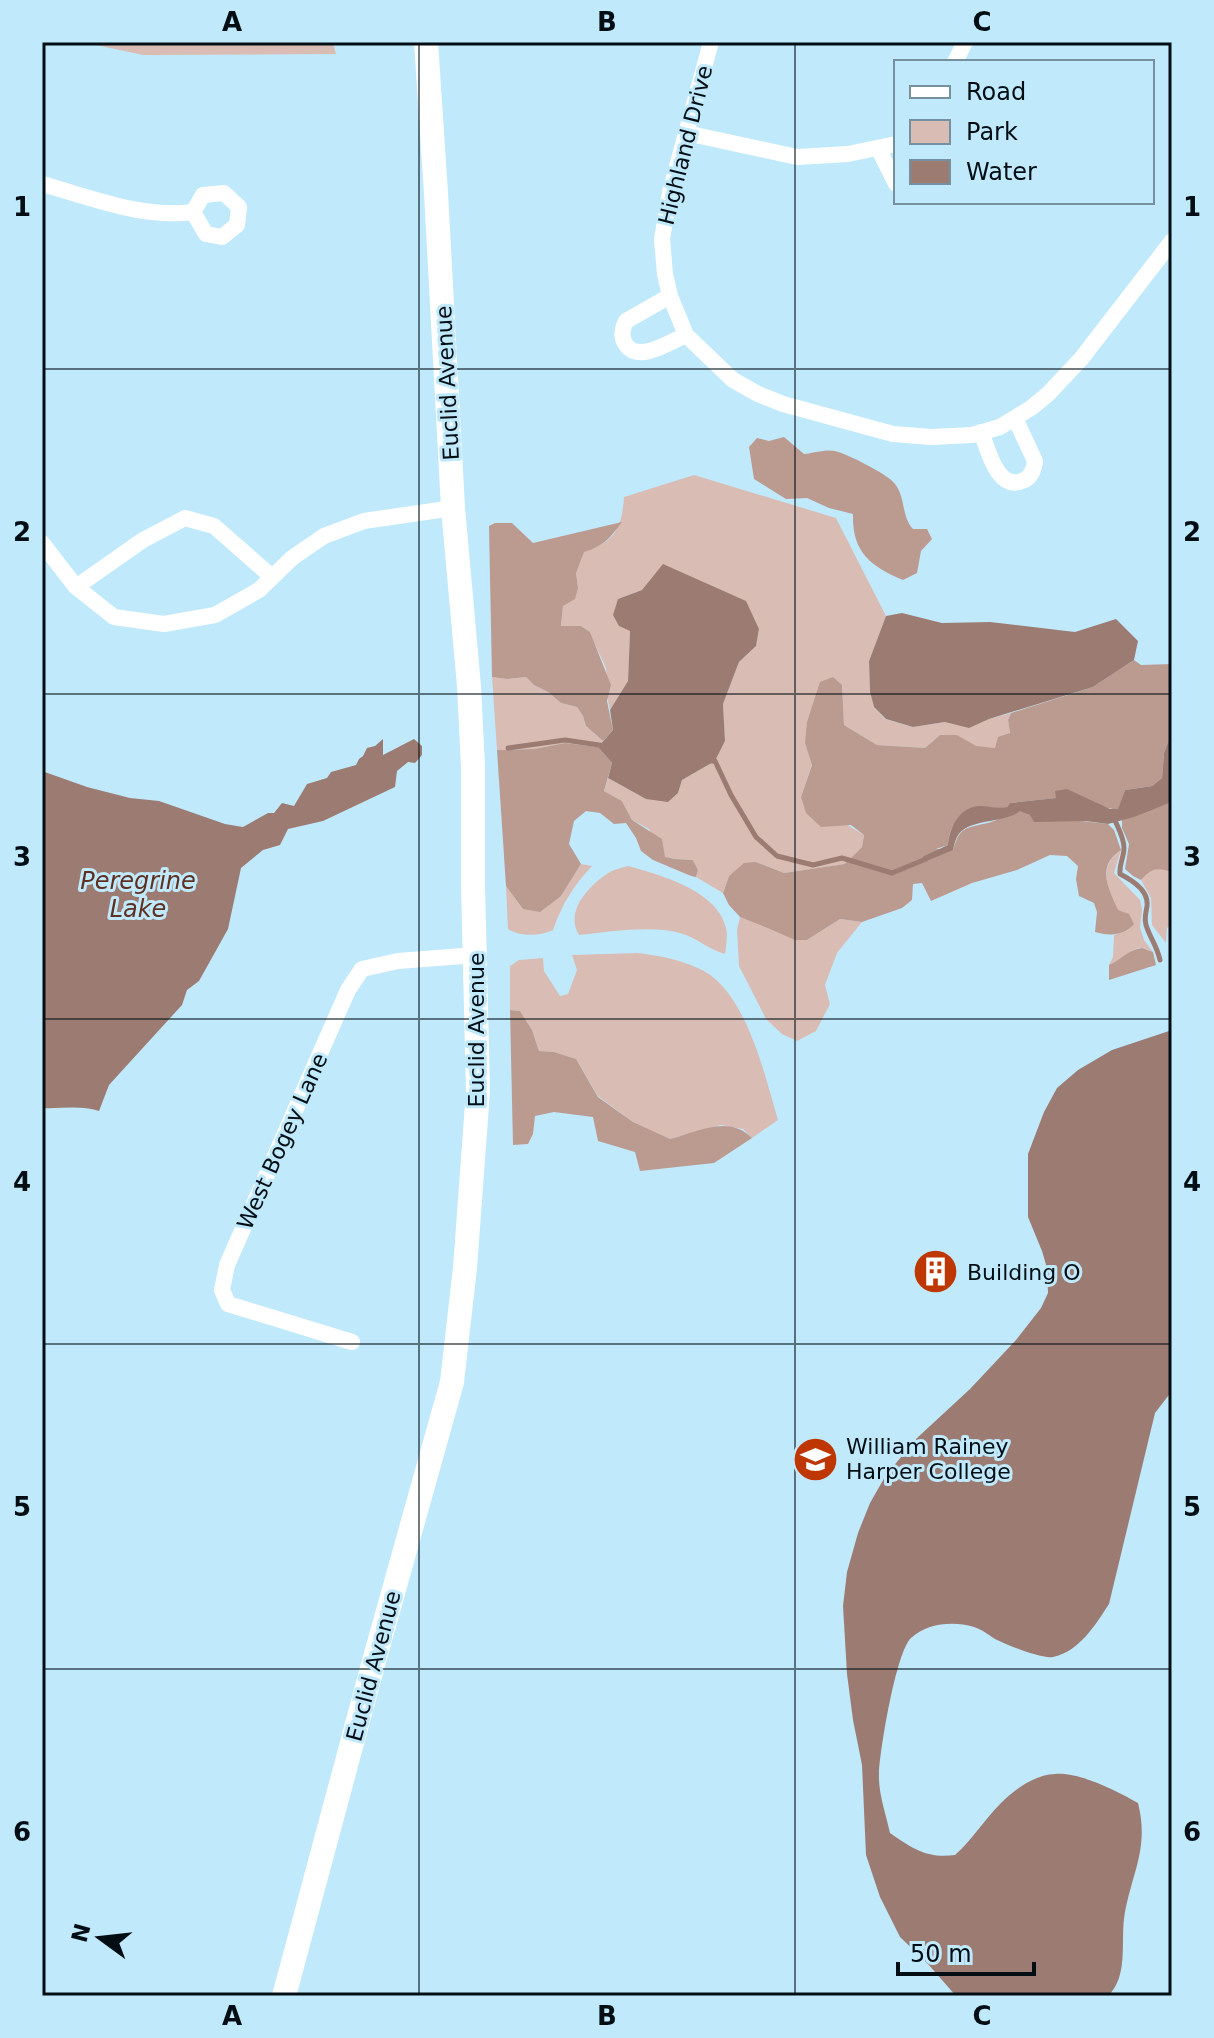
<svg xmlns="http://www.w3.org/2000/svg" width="1214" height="2038" font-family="'DejaVu Sans',sans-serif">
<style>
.green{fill:#d9bdb4}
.forest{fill:#bb9a90}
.water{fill:#9c7c72}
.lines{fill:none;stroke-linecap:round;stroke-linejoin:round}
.stream{stroke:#9c7c72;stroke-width:5}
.minor{stroke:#fff;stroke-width:16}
.secondary{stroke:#fff;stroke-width:24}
.grid{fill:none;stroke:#020e14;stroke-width:2;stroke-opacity:0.55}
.labels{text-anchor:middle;stroke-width:6;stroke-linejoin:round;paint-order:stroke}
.street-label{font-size:22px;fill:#020e14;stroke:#c1e9fc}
.poi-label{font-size:22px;fill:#020e14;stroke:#c1e9fc;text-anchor:start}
.water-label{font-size:24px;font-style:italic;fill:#5f3022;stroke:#c1e9fc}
.neatline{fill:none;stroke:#020e14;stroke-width:3}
.grid-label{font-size:26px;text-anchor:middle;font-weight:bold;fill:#020e14}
</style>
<rect width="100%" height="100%" fill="#c1e9fc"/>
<path class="green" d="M82,42H333L336,54L143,55Z
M694,475L836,518L886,616L869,661L870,692L874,707L885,719L913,727L945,722L969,727L989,719L1011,713L1008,720L1010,733L995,748L976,747L957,735H940L925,748L877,745L844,725L842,685L821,682L805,743L812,764L801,797L864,835L862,847L846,864L784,873L756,862L729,876L723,893L696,877L698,870L693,860L675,859L664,857L649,829L632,820L622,801L604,791L608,778L646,799L678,793L682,780L715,761L725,741L723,704L739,662L756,646L759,629L642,590L618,599L630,630L628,681L610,710C606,696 608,683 606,669C603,659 594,645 590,632L581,626L561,627L563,606L578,588L576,573L584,551C615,543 622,527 624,497Z
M492,677L507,679L526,677L534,685L548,692L561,703L577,707L583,716L586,726L603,741L598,747L565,743L534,749L497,750Z
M1121,850L1114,873L1140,900L1142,909L1140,927L1144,940L1153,952C1135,944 1136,949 1122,959C1121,960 1111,965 1109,965L1113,957L1114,935L1128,930C1116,906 1090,870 1121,850Z
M581,864L592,866C574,885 562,904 553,930C541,936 520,937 508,929L506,886L523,909L561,896Z
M628,866C661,875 718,891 726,928C728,936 726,946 725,954C709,950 696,937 680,933C650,925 609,932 579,935C564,911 590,884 610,872C615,869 622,868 628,866Z
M1161,868L1172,872V924L1167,928L1166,943L1152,925L1151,898L1141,880L1148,871Z
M740,917L807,940L840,919L862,922L837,953L825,985L830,1004L816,1031L797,1041L782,1034L766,1019L739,966L737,930Z
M638,953C661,956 683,960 704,971C747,995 765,1076 778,1120L752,1138L743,1129L721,1125L670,1139L659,1135L633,1122L598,1096L576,1059L554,1052L539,1051L532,1030L520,1011L510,1010V966L519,960L543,958L544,971L560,996L568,994L577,970L572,955Z"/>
<path class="forest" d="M784,437L804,454C813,453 826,449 835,451C847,454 888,474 895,484C906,498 901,516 913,529H927L932,539L921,551L917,573L903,580C870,566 852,552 853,514L829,508L807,498L786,499L754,479L749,447L757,438L769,441Z
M622,522C610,538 604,546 584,552L576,573L578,588L575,599L563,606L561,626H581L590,632L611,685L607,701L613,730L603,741L586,726L583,716L577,707L561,703L548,692L534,685L526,677L507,679L492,677L489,526L495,523H512L533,543Z
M1134,660L1141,665L1172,664V732L1164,753L1162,778L1152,786L1125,790L1118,810L1057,798L1010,803L1007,807L995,809L981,806C962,815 949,822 948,845L936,849L953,850C960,826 966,828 988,823C998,820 1010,814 1020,810L1030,815L1108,824L1114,830L1121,850C1096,866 1108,888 1118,910L1129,914L1134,924C1124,936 1109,936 1095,932L1097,912L1094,903L1079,896L1076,879L1078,866L1067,856L1050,855L1017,870L972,883L931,901L922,883L913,884L912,900L902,908L862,922L840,919L807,940H795L770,929L740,917L729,905L723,893L729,876L744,863L756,862L784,873L845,864L862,847L864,835L851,825L821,827L806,813L801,797L812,765L805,743L807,722L820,682L833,677L842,685L844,725L877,745L925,748L940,735H957L976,746L995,748L998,737L1010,733L1008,720L1011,713L1093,687Z
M565,743L598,747L612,763L604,791L622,801L632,820L662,839L665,857L675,859L693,860L698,870L696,877L691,876L653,860L641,851L636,838L626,823L614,824L600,813L586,811L574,821L569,844L581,864L561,896L540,912L523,909L506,886L497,750L534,749Z
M1172,802V872C1158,867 1151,868 1141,880L1133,876L1125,869L1129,844L1122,828V820Z
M1142,948L1153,952L1156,965L1109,980V965C1123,959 1127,950 1142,948Z
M510,1010L520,1011L532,1030L539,1051L554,1052L576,1059L598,1097L633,1122L670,1139C697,1132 729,1114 752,1138L714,1163L640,1171L635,1152L598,1141L593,1117L554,1112L535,1116L533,1134L528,1144L513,1145Z"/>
<path class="water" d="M663,564L746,601L759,629L756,646L739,662L723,704L725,741L715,761L682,780L678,793L668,802L646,799L608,778L612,763L598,747L613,730L610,710L628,681L630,631L619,626L613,615L618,599L642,590Z
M902,613L942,623L990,622L1075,632L1116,619L1138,641L1134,660L1093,687L989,719L969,728L945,722L913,727L886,719L874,707L870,692L869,661L886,616Z
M1172,732V802L1134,817L1108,824L1086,821L1034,822L1030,815L1020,811C1004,824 966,818 957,837C955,841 954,845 953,850L929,860L920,862L924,856L948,845C949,828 960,806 980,806C990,806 994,809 1007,807L1010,803L1056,798L1055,791L1067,789L1110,809H1118L1125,790L1152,786L1162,778L1164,753Z
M383,739V755L414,739L422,746V755L415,763L408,762L397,771L395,787L323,821L288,829L280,845L263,850L241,868L228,929L199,981L187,990L182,1005L109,1085L99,1111C81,1105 61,1109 42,1108V771L87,787L130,798L159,801L225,824L243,827L268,813H274L282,803L294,806L307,784L327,778L331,772L356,765L359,759L363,756L367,748L375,746Z
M1172,1030V1391L1155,1413L1109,1604C1096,1624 1079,1652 1053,1657C1041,1659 1007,1645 995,1639C989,1635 981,1629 974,1627C953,1621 928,1623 911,1638C896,1652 880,1750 879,1773C878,1793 886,1814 890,1833C912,1848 927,1859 955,1855C972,1840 984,1820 1001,1803C1015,1789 1034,1775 1055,1774C1080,1772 1117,1791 1138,1803C1150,1850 1130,1876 1124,1919C1121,1944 1128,1977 1108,1996H956L928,1964L900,1937L880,1897L866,1855L862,1765L853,1720L847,1674L843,1606L847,1572L858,1533L870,1503L886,1475L917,1438L970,1389L1016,1340L1041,1308L1048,1293L1047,1268L1042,1251L1028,1217V1154L1044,1112L1057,1088L1078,1070L1112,1050Z"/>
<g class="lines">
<path class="stream" d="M508,748L565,740L606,746
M711,761H715L731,795L756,837L777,856L813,865L842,858L892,873L926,859
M1113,816C1117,826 1124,837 1124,848C1124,857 1119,864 1120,874C1132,880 1149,891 1147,906C1146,914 1144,917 1146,925C1150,938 1157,946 1160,960"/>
<path class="minor" d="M711,42L670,192L662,239L665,274L670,296L686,335L733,380L758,394L783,404L893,434L931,437L972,435L1000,427L1031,408L1048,394L1081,359L1172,241
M955,62L965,42
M686,133L797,157L848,154L896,144
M878,148L896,184
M42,184C90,197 143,219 193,212
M224,193L239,207L237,225L222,237L206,234L193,212L203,195Z
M670,296L626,321C622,329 620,337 626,345C639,363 670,342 686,335
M981,432C988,449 997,491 1022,481C1031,478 1034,470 1035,461L1015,418
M42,543L76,587
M272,577L214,526L185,518L143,540L76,587L114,617L164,624L215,615L259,590L292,558L324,536L364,521L453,508
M352,1342L228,1304L222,1290L227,1265L348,990L362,969L398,961L476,955"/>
<path class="secondary" d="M284,1996L374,1661L452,1382L465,1268L478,1091L473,885V767L469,686L453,508L436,193L426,42"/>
</g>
<path class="grid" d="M419,42V1996M795,42V1996M42,369H1172M42,694H1172M42,1019H1172M42,1344H1172M42,1669H1172"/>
<defs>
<symbol id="building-disc" viewBox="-11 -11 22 22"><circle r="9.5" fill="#bf3700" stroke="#c1e9fc"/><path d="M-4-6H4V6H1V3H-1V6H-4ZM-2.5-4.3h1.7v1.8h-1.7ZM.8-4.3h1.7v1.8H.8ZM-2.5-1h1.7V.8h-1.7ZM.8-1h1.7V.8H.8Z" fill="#fff"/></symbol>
<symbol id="university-disc" viewBox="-11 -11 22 22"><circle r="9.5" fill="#bf3700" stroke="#c1e9fc"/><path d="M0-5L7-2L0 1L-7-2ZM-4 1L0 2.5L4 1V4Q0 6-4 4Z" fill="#fff"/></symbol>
</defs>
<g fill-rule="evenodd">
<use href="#building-disc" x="910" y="1246" width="51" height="51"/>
<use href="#university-disc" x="790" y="1434" width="51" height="51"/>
</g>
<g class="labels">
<g class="street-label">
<text transform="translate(685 145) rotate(-76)" y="8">Highland Drive</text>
<text transform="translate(447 383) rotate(-93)" y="8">Euclid Avenue</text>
<text transform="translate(476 1030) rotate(-90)" y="8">Euclid Avenue</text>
<text transform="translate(282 1141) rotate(-66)" y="8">West Bogey Lane</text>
<text transform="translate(373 1666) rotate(-75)" y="8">Euclid Avenue</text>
</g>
<g class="poi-label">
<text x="967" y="1280">Building O</text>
<text x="846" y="1454">William Rainey<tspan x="846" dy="25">Harper College</tspan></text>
</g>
<g class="water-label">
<text x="138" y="889">Peregrine<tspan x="138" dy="28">Lake</tspan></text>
</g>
</g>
<rect width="1214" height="2038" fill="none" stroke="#c1e9fc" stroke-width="88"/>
<rect x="894" y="60" width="260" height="144" fill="#c1e9fc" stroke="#75919f" stroke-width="2"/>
<rect x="910" y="86" width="40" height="12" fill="#ffffff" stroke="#75919f" stroke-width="2"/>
<text x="966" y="100" font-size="24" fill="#020e14">Road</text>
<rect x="910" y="120" width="40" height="24" fill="#d9bdb4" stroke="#75919f" stroke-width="2"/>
<text x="966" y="140" font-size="24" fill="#020e14">Park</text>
<rect x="910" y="160" width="40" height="24" fill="#9c7c72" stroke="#75919f" stroke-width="2"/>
<text x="966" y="180" font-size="24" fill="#020e14">Water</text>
<g transform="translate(100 1938) rotate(285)" stroke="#c1e9fc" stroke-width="6" paint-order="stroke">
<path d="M0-6L14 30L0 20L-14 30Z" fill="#020e14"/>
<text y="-12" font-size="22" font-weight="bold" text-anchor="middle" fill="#020e14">N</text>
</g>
<path d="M898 1962v12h136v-12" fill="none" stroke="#020e14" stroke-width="4"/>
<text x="910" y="1962" font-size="24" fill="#020e14" stroke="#c1e9fc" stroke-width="6" paint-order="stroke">50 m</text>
<rect x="44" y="44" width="1126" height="1950" class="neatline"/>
<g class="grid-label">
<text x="232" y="31">A</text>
<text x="607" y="31">B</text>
<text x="982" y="31">C</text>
<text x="22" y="216">1</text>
<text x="1192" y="216">1</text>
<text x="22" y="541">2</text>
<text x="1192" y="541">2</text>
<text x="22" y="866">3</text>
<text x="1192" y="866">3</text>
<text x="22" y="1191">4</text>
<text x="1192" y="1191">4</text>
<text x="22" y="1516">5</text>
<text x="1192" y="1516">5</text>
<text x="22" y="1841">6</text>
<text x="1192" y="1841">6</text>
<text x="232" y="2025">A</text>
<text x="607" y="2025">B</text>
<text x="982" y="2025">C</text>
</g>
</svg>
